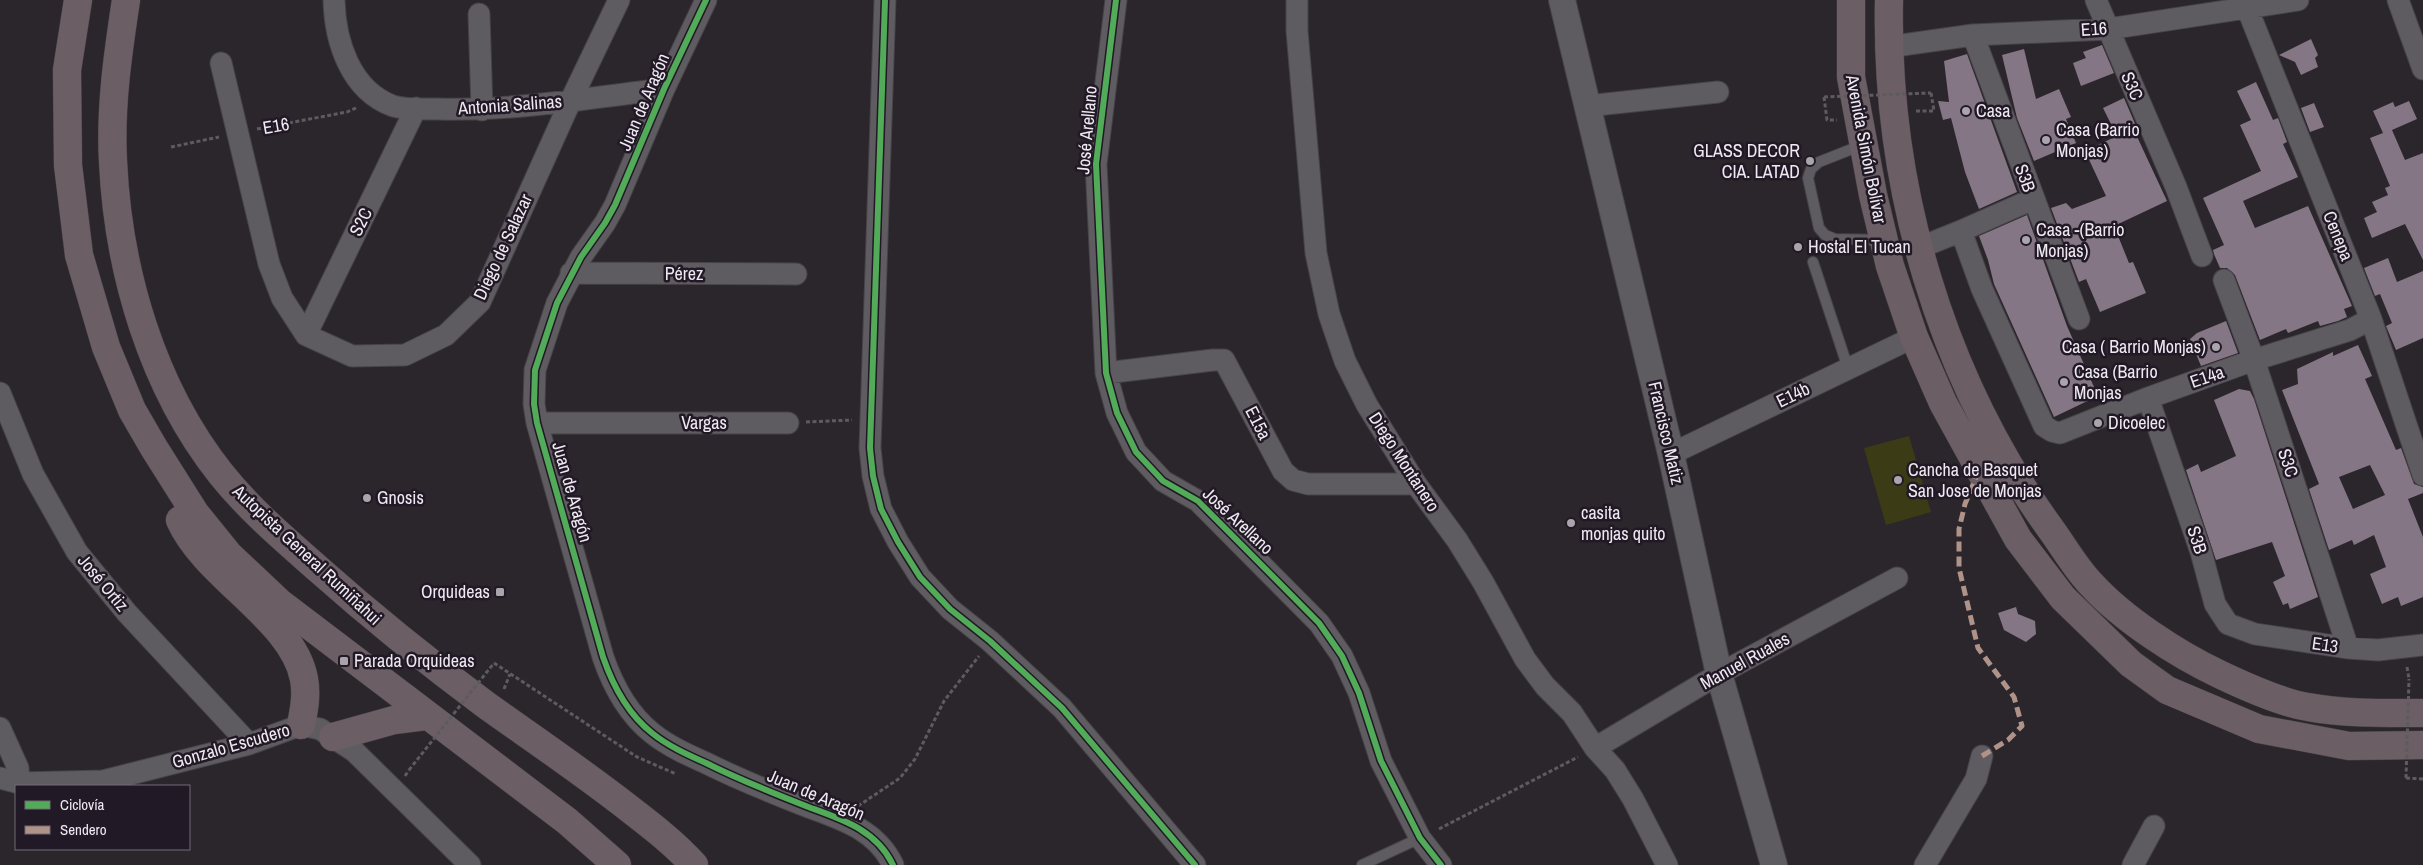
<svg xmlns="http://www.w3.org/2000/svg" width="2423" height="865" font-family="'Archivo Narrow',sans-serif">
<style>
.green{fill:#3b3c16}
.building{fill:#857686;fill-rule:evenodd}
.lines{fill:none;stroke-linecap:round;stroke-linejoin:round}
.service-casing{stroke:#474348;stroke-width:12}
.minor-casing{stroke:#474348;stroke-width:23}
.tertiary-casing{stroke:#474348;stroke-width:28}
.trunk-casing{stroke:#474348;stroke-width:29}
.path{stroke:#5e5b60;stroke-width:3;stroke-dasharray:4 2.5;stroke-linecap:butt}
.service{stroke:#5f5c61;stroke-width:10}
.minor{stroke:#5f5c61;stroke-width:21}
.tertiary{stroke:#5f5c61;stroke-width:26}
.trunk{stroke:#6b5e64;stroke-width:28}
.path-bridge{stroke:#5e5b60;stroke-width:3;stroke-dasharray:4 2.5;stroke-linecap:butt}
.quiet{stroke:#af9288;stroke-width:5;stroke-dasharray:10 5;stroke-linecap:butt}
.cycleway-casing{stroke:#211925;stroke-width:9}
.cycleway{stroke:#51ab58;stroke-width:6}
.poi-dot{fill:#aaa5ad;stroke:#211925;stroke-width:2}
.labels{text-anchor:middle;stroke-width:5;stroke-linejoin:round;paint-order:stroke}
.street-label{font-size:18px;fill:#efe9f2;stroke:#211925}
.poi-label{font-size:18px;fill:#efe9f2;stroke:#211925;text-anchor:start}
</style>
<rect width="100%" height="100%" fill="#2a262c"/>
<path class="green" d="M1909,436L1931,512L1886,525L1864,448Z"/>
<path class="building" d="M2311,39L2318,55L2315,58L2318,67L2301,75L2295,62L2279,55Z
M2102,45L2114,73L2081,86L2073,63L2086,58L2083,52Z
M2024,49L2036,99L2059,89L2071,117L2066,119L2076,143L2034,161L2017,118L2002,55Z
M1967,54L2017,192L1979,209L1965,172L1951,118L1943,120L1938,101L1949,102L1944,61Z
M2256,82L2273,120L2278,118L2287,142L2283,144L2298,177L2243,201L2255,228L2308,206L2352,306L2344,309L2347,317L2338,321L2320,326L2318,321L2288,333L2286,329L2260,340L2235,275L2227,268H2220L2214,254L2213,250L2224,245L2203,198L2261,171L2240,125L2251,120L2237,91Z
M2124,98L2136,126L2133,128L2167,201L2114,226L2129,263L2133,262L2146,293L2100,312L2086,279L2079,282L2051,208L2066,203L2072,209L2106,196L2085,151L2117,136L2103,108Z
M2409,101L2417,119L2392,130L2405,160L2423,153V260L2405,224L2372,238L2364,218L2377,212L2372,202L2388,195L2385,188L2390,186L2370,138L2383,133L2373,111L2393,102L2395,107Z
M2314,103L2324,127L2310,132L2301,108Z
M2027,215L2067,326L2098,396L2054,417L1994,284L1988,260L1979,236Z
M2388,258L2397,282L2423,271V338L2396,350L2386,326L2392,323L2380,294L2375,296L2364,268Z
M2226,321L2238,353L2201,366L2190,339L2197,333Z
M2358,345L2372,376L2365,379L2396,450L2401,448L2414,484L2423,487V493L2408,499L2423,537V597L2401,606L2398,597L2382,604L2370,574L2386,567L2374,535L2354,545L2352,540L2329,550L2309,489L2319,484L2282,390L2298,384L2297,369L2333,352V356ZM2370,465L2385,495L2353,509L2339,477Z
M2239,389L2250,391L2254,399L2318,597L2290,609L2288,603L2283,605L2273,582L2285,576L2272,542L2216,560L2186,470L2198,464L2201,472L2236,456L2214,400Z
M2016,607L2018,614L2035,621L2036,634L2026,642L2004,630L1998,613Z"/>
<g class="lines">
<defs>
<path id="service" d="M1862,145L1819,162L1811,169L1808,178L1819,228L1825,235L1835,239L1883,240
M1813,262L1848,368
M1362,865L1420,838"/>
<path id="minor" d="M334,0C335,41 350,90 393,106C406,110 424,109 438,109C514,111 589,98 664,89
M706,0L664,89L615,205L605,223L581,257L557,303L535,370L534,404L537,423L603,657C613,686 628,714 652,733C668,746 688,755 706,763C740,780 775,794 811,808C844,820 877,831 893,865
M885,0L870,448L873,476L881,509L898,542L920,577L950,609L990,641L1062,708L1195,865
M1116,0L1096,164L1106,373L1117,413L1136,452L1163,481L1198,501L1319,623L1342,656L1359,693L1381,761L1420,838L1441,865
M1297,0V31L1316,253L1329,314L1345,361L1367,405L1416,484L1457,540L1483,582L1525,659L1545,686L1572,713L1595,748L1615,770L1633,799L1667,865
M2096,0L2176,187L2202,256
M2244,0L2371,319L2423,475
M2398,0L2423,69
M479,14L482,110
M1973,35L2079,319
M1888,47L1973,35L2108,29L2298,0
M221,63L269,264L282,298L306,335L352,356L405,355L446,335L480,302L571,100L619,0
M1587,106L1718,92
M1961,231L2033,199
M1919,248L1961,231L1982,289L2044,426L2052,431L2060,433L2148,398L2254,360L2350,330L2371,319
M571,273L796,274
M2224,280L2254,360L2348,648
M306,335L416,108
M1106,373L1213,360H1224L1283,471L1293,480L1308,484H1416
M0,393L33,474L77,552L127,613L249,744
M2148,398L2201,552L2215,604L2228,624L2255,634L2348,648L2378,650L2423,645
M537,423H788
M1671,454L1914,337
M0,728L18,768L19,783
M1595,748L1719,674L1897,578
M0,778L19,783L103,781L249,744L301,725L320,729L354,751L470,865
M1925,865L1976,779L1982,756
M2133,865L2154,826"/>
<path id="tertiary" d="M1562,0L1671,454L1719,674L1774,865"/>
<path id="trunk" d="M78,0L67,70L68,165L79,255L106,347L132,410L154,448L195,513L229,555L280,603L567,821L617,865
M126,0C118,53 110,107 113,161C118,271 152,387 221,474C249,509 283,538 317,568C371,616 428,662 486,705C535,740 584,773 631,810C653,827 675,844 694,865
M1851,0V77L1873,195L1890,266L1914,337L1943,403L2018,539L2063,598L2131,664L2167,690L2259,729L2349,746L2423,745
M1889,0C1885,187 1941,377 2050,528C2064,547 2076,569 2092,585C2123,619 2177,654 2219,674C2242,685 2283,703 2308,707C2345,714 2385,713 2423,713
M180,520C206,578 293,619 304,679C307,695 304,710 301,725
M333,737L394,720L426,716"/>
</defs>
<use href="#service" class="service-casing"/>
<use href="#minor" class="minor-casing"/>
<use href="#tertiary" class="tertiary-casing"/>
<use href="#trunk" class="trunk-casing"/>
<path class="path" d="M1824,97L1827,120H1837
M1916,111H1934L1931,93
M257,129L347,112L358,107
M171,147L219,137
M806,422L852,420
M494,663L637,757L676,774
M2407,667L2409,679
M504,689L510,674
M405,776L409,770
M2406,778L2423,779
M858,806L900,778L915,759L944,701L979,656
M1439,829L1578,757"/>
<use href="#service" class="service"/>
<use href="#minor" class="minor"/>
<use href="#tertiary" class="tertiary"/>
<use href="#trunk" class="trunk"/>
<path class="path-bridge" d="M1824,97L1931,93
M409,770L494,663
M2406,778L2409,679"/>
<path class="quiet" d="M1979,470L1965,504L1959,529V568L1978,648L2014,697L2022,726L2008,740L1982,756"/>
<defs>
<path id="cycleway" d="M706,0L664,89L615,205L605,223L581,257L557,303L535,370L534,404L537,423L603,657C613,686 628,714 652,733C668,746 688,755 706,763C740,780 775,794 811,808C844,820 877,831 893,865
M885,0L870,448L873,476L881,509L898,542L920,577L950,609L990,641L1062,708L1195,865
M1116,0L1096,164L1106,373L1117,413L1136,452L1163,481L1198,501L1319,623L1342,656L1359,693L1381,761L1420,838L1441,865"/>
</defs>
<use href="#cycleway" class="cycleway-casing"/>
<use href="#cycleway" class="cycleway"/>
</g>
<g class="poi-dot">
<circle cx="1966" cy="111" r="5"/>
<circle cx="2046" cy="140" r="5"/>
<circle cx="1810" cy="161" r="5"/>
<circle cx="2026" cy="240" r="5"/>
<circle cx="1798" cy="247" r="5"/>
<circle cx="2216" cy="347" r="5"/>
<circle cx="2064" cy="382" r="5"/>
<circle cx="2098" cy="423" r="5"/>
<circle cx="1898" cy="480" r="5"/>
<circle cx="367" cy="498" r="5"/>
<circle cx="1571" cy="523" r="5"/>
<rect x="495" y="587" width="10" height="10" rx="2.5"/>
<rect x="339" y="656" width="10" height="10" rx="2.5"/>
</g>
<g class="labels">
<g class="street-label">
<text transform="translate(2094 29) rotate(-4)" y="6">E16</text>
<text transform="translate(2132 86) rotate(67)" y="6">S3C</text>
<text transform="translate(644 102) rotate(-67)" y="6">Juan de Aragón</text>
<text transform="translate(510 105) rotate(-4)" y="6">Antonia Salinas</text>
<text transform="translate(276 126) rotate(-10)" y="6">E16</text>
<text transform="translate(1087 130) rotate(-85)" y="6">José Arellano</text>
<text transform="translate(1866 149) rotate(79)" y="6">Avenida Simón Bolívar</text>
<text transform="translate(2025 178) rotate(70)" y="6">S3B</text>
<text transform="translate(361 222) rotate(-64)" y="6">S2C</text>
<text transform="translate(2338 236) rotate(68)" y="6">Cenepa</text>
<text transform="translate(503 247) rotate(-65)" y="6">Diego de Salazar</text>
<text x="684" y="280">Pérez</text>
<text transform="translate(2207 377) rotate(-19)" y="6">E14a</text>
<text transform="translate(1793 395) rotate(-26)" y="6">E14b</text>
<text x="704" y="429">Vargas</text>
<text transform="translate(1258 423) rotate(63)" y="6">E15a</text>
<text transform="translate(1666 433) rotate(77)" y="6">Francisco Matiz</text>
<text transform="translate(1404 462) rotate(57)" y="6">Diego Montanero</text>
<text transform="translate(2288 463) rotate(72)" y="6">S3C</text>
<text transform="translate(572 492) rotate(74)" y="6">Juan de Aragón</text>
<text transform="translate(1238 521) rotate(43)" y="6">José Arellano</text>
<text transform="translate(2197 540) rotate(72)" y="6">S3B</text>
<text transform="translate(307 555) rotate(43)" y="6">Autopista General Rumiñahui</text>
<text transform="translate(103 583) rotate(50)" y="6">José Ortiz</text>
<text transform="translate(2325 645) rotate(8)" y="6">E13</text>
<text transform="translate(1745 661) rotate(-29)" y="6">Manuel Ruales</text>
<text transform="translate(231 746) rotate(-16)" y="6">Gonzalo Escudero</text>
<text transform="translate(816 795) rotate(23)" y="6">Juan de Aragón</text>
</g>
<g class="poi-label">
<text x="1976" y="117">Casa</text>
<text x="2056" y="136">Casa (Barrio<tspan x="2056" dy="21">Monjas)</tspan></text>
<text x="1800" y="157" text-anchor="end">GLASS DECOR<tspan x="1800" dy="21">CIA. LATAD</tspan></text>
<text x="2036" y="236">Casa -(Barrio<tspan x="2036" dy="21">Monjas)</tspan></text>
<text x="1808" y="253">Hostal El Tucan</text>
<text x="2206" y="353" text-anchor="end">Casa ( Barrio Monjas)</text>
<text x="2074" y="378">Casa (Barrio<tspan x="2074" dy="21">Monjas</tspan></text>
<text x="2108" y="429">Dicoelec</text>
<text x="1908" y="476">Cancha de Basquet<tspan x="1908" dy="21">San Jose de Monjas</tspan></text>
<text x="377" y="504">Gnosis</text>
<text x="1581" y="519">casita<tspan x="1581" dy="21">monjas quito</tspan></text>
<text x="490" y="598" text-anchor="end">Orquideas</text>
<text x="354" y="667">Parada Orquideas</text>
</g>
</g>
<rect x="15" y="785" width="175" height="65" fill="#211925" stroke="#736c77"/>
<rect x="25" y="801" width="25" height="8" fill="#51ab58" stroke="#736c77"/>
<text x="60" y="810" font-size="15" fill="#efe9f2">Ciclovía</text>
<rect x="25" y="826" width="25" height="8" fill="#af9288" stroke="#736c77"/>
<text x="60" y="835" font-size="15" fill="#efe9f2">Sendero</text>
</svg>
